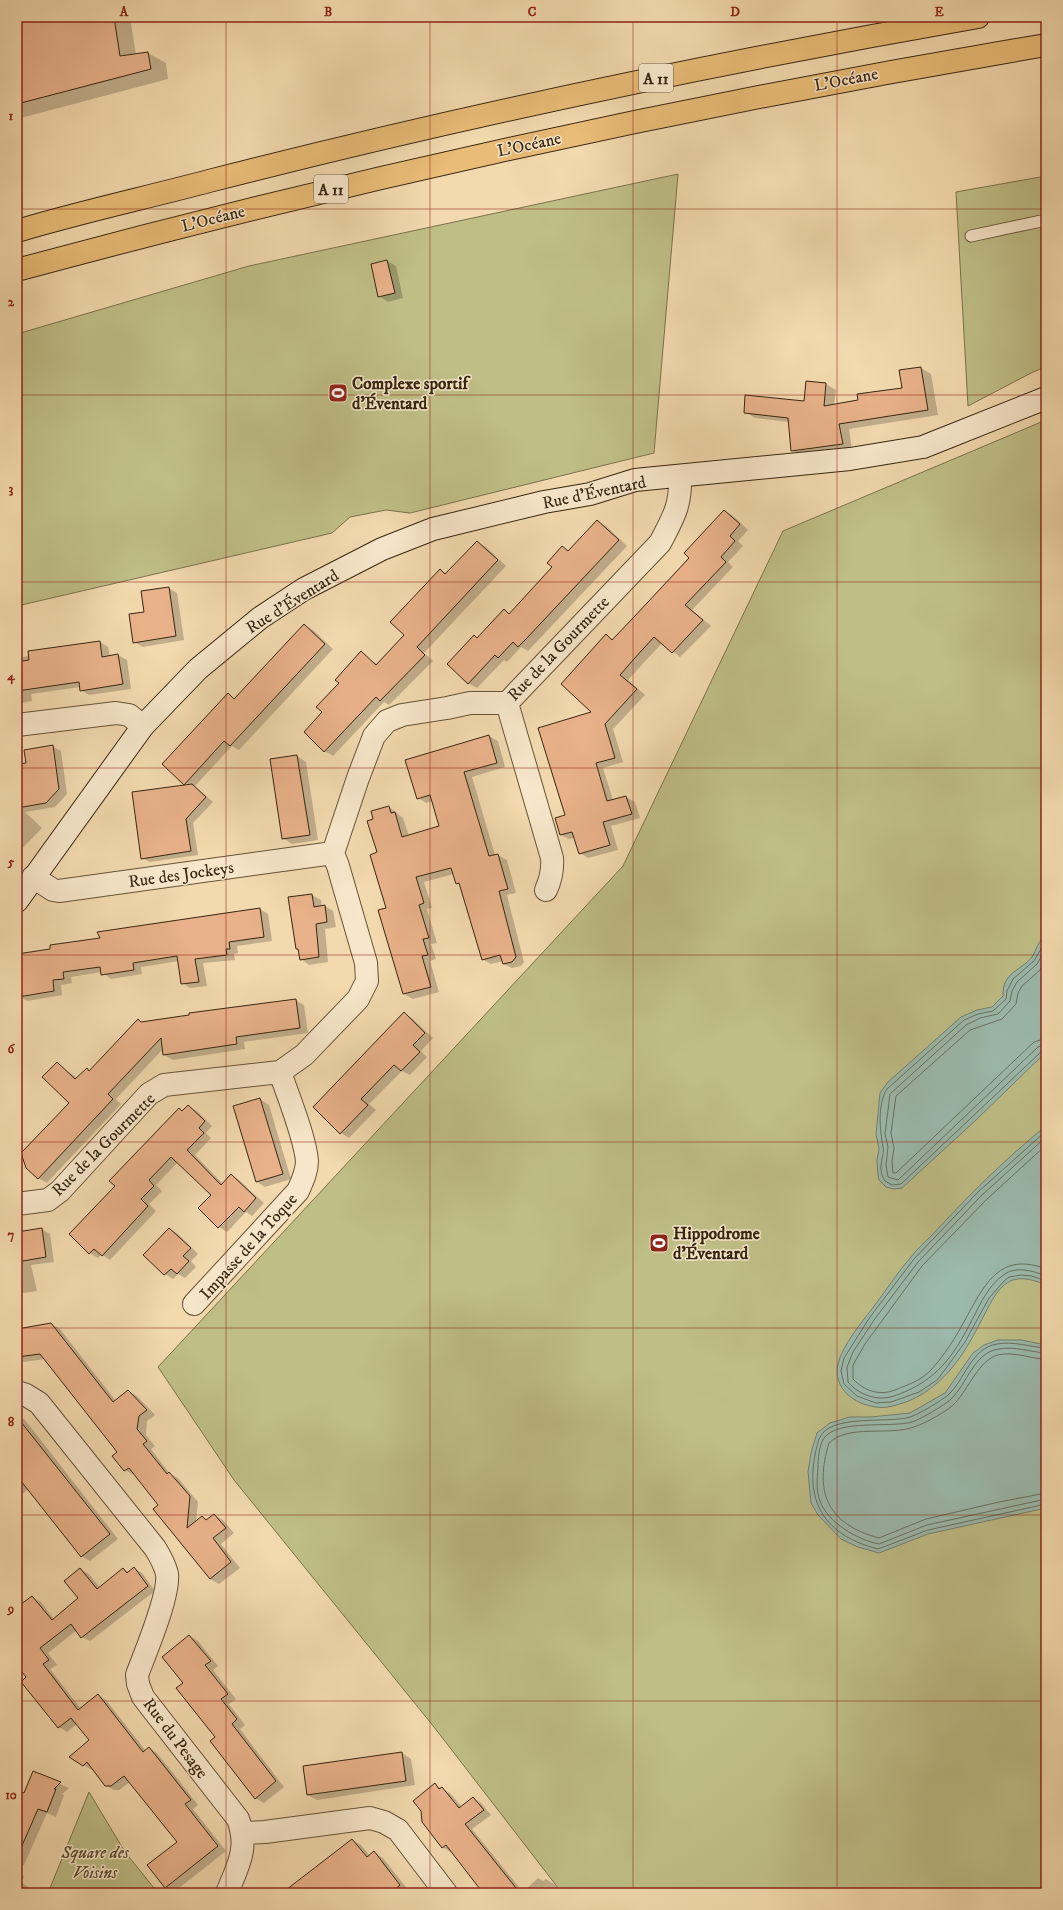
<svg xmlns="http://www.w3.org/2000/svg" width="1063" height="1910" font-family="'IM FELL DW Pica',serif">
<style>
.green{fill:#bfbe87;stroke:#7a724c}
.water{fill:#9bbaad;stroke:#737f6f}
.shadow{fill:#0003}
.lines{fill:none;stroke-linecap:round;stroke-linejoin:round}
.shore{stroke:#68705f;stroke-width:1}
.building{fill:#e8b189;stroke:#362611}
.lane-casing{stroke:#655338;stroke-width:13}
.street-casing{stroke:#655338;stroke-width:24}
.secondary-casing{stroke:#362611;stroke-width:24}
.highway-casing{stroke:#362611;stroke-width:24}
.lane{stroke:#f7e6ca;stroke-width:11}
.street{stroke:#f7e6ca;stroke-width:22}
.secondary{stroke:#f7e6ca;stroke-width:22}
.highway{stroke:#e9bc77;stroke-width:22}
.grid{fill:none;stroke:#8f2418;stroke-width:1;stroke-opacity:0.55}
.labels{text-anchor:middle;stroke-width:3;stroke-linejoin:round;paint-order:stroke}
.shield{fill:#f7e6ca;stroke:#706048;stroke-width:1}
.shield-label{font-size:16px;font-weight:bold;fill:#362611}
.street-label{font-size:17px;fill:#362611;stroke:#f7e6ca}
.poi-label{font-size:17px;font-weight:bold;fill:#362611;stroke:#f7e6ca;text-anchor:start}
.park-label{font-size:17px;font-style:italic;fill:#584c2e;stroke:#f7e6ca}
.neatline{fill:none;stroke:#8f2418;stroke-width:1.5}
.grid-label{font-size:13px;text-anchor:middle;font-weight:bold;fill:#8f2418}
</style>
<rect width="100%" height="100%" fill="#f2d9ae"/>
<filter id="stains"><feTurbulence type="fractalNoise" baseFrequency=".005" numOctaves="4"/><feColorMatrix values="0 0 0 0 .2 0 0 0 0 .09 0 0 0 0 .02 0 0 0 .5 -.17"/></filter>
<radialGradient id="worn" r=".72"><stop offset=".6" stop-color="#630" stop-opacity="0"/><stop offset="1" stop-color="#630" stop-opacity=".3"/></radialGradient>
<path class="green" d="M678,174L654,453L410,513L386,510L350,517L332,533L17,606V334L249,266Z
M1046,176V367L1033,372L968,406L956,192Z
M1046,420V1893H562L434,1727L234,1480L158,1367L623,866L783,531Z
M89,1792L125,1852L158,1893H48Z"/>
<path class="water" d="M1046,935V1052L976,1120L902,1188L894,1189L886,1187L879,1180L878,1175L877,1160L879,1149L876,1134L880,1093L888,1082L961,1017L977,1010L992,1007L1003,996C1002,972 1021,971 1032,957C1037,949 1038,941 1046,935Z
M1046,1126V1286C1037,1280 1021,1276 1010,1281C995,1289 988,1309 980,1323C963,1357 942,1388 906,1402C896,1405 886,1409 876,1407C853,1404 833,1388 838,1364C842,1346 861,1323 872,1309C885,1292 897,1273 911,1257C917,1249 925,1242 932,1235C968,1196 1005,1159 1046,1126Z
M998,1340H1021L1046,1345V1508L928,1534L879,1553L858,1547L841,1539L818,1515L811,1503L808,1472L811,1453L817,1433L830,1423L850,1417H871L910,1413L945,1393L973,1353L984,1345Z"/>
<path class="shadow" d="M17,17H130L136,55L148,53L166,63L168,79L17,119Z
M387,261L396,266L403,298L388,302L379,296Z
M921,368L931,374L938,415L849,429L852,450L802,456L792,450L789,422L755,418L745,412L805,402L826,384L836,390L834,405L859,401L903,389Z
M725,511L733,516L748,530L738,541L743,546L728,562L733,567L692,610L711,626L680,657L662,643L628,680L645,695L613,729L623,762L603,768L613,800L626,797L635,802L640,818L611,826L618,850L588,858L580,853L575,838L569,839L561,835L593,713L606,635L614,640L691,558Z
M597,521L606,526L627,546L528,651L521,647L507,662L504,660L477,688L468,683L477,638L504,610L510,614L554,567L563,547L569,551Z
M477,542L486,547L506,566L424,653L433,661L389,705L384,702L333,756L325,751L324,712L340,683L361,653L377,664L405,635L440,570L447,574Z
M169,588L177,593L184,640L143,647L134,642L145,613Z
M304,625L313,630L333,649L239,750L232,746L195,786L213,802L193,823L198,855L150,862L142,858L187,785L184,784L228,695L235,699Z
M100,642L108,647L110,657L118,655L127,660L131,689L89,695L81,690L80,687L31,694L32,701L17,704V658Z
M489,736L498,741L505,767L472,777L495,855H498L507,860L516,893L507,895L524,962L521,966L512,968L503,964V961L491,964L482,959L460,885L457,883L454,874L424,882L432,908L427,909L437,943L431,944L436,959L430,961L439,992L413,999L404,994L379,911L387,909L375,819L389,807L403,818L409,836L440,827L432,801L426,803L418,798Z
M52,746L61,751L67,794L55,807L25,812L42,828L17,854V765L27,764Z
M297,756L306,762L318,840L292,844L283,838Z
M312,895L321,900L322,907L325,906L333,911L336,927L325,929L328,962L309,965L301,959L299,950L297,948Z
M260,909L268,914L272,941L237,946L238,953L234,954L235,960L203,963L207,986L190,988L182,983L179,961L141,967L142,974L111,979L102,972L71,977L72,983L61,985L62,995L27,1001L19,996L17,955L52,950Z
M295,1000L304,1005L308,1033L244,1042L245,1049L173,1060L164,1055L163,1049L116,1099L121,1104L47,1183L38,1178L70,1103L57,1063L77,1078L87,1069L90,1071L143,1023Z
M404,1014L412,1018L433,1038L421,1051L427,1057L410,1075L402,1071L369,1104L376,1110L349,1138L341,1133Z
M260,1099L269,1105L291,1179L265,1187L257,1182Z
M188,1106L197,1111L212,1126L206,1133L211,1138L195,1155L223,1184L231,1175L239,1180L264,1203L252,1216L246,1212L227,1232L219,1227L213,1195L178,1162L156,1185L162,1191L149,1204L156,1211L110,1260L101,1254L98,1258L90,1253L116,1186Z
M41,1229L50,1234L54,1262L31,1265L37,1291L17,1294V1233Z
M170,1229L178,1234L198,1254L191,1261L196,1267L185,1278L178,1274L173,1279L165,1274L145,1255Z
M51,1324L60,1329L116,1401L128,1391L137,1396L155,1415L147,1421L146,1435L155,1446L151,1449L170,1474L178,1478L198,1502L196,1521L202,1517L208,1520L214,1515L223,1520L234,1533L221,1544L240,1568L219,1584L210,1579L155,1509L160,1505L135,1474L134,1475L125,1470L118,1452L45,1359L17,1363V1330Z
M17,1415L25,1420L118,1539L90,1561L81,1556L29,1489L21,1495L17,1493Z
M134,1568L142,1573L155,1591L90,1641L82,1637L77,1630L48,1653L57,1665L50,1669L81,1709L98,1695L106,1700L146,1751L149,1748L157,1753L198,1805L193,1809L226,1851L174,1892L166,1887L178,1842L130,1782L119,1790H114L105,1785L93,1769L92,1770L83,1765L90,1741L77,1724L67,1732L59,1727L17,1664V1608L32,1597L41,1602L54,1619L80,1598V1569L89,1574L100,1588L123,1569L129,1572Z
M190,1636L198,1641L218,1666L213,1670L236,1699L229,1704L245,1725L240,1729L284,1787L264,1803L255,1798L184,1683Z
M402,1753L411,1759L415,1785L317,1800L308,1795L304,1767Z
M34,1773L69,1788L62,1794L64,1795L56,1817L47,1813L24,1865L17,1862V1796L25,1794Z
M435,1785L450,1793L462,1807L473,1798L481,1803L491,1815L472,1829L523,1892L538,1878L543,1881L546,1879L554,1884L562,1893H485L452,1851L451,1852L442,1847Z
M352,1840L361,1845L370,1856L374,1852L383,1858L409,1891L406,1893H302Z
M17,1872L24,1876L21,1883L29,1887L27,1893H17Z"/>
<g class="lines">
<path class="shore" d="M1046,940L1034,961L1013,979L1007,991L1006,999L993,1011L978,1014L964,1020L887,1089C877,1105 880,1130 883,1147C885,1157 876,1168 885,1181L892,1185L901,1184L1042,1051L1046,1049
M1046,948L1037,964L1017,982L1012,991L1010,1001L998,1014L980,1018L966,1025L890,1094L885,1134L888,1147L886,1165L888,1177L898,1180L1038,1047L1046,1044
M1046,962L1039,971L1022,986L1018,993L1016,1004L1002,1019L970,1030L896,1096L891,1133L894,1148L892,1161L893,1173H896L1034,1042L1046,1038
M1046,1131L978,1192L914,1259L870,1317L844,1358L841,1371L844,1384L857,1396L876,1403L891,1402L919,1392L937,1380L944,1371L965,1342L989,1298L1004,1281L1009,1277L1021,1275L1032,1276L1046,1281
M1046,1137L981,1196L918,1262L874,1320L853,1352L847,1367L848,1382C860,1396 879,1402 897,1395C937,1380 953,1357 972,1320C981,1303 988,1285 1005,1274C1016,1266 1034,1271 1046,1276
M1046,1145L986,1200L922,1266L865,1344L853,1365V1379C864,1391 880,1396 895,1390C907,1385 920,1381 930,1371C944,1356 956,1337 966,1318C985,1284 1000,1251 1046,1269
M1046,1348C1030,1347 1014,1341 997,1344C971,1348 965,1380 948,1395C941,1401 919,1414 910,1417C888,1424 829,1413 819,1439C802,1495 819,1534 878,1549L928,1530L1046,1504
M1046,1353C1030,1352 1015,1346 998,1349C974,1353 967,1384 951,1399C945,1405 921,1419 912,1422C890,1428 838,1419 824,1438C819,1446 818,1459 818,1468C817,1479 816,1491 820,1501C828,1523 858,1540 879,1544L927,1525L1046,1499
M1046,1359C1030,1359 1014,1351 998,1355C980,1359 968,1389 956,1402C950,1410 924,1424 914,1427C889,1436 848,1424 829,1443C814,1492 827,1524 879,1538L926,1519L999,1502L1046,1493"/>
</g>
<path class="building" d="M17,17H114L120,56L148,52L151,69L17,104Z
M387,260L395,293L378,297L371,264Z
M921,367L928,410L839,424L843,444L791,451L788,418L744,413L745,395L804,401L806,381L826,383L824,406L858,400L857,394L902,388L899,370Z
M724,510L740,524L730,536L735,541L721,557L726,562L685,605L703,620L672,653L654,637L633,660L620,675L637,689L605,724L615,758L596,763L607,801L626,796L632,814L603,822L610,845L579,854L572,832L560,835L555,818L565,815L538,728L591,712L561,684L606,634L612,640L633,618L689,558L684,553Z
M597,520L619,540L526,639L518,647L513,642L498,658L495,655L468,684L447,664L474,635L477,638L504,609L509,614L552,567L547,563L562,546L568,551Z
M477,541L498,560L417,647L425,655L380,701L376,697L324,752L304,732L322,712L316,707L339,683L335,680L361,651L376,665L404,635L390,622L440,569L445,574Z
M169,587L176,636L133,643L129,614L144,612L141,591Z
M304,624L325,644L230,746L224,741L184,785L162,764L228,693L234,699Z
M100,641L102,657L118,654L123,684L80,691L79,682L17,691V662L29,660L28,651Z
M489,735L497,763L464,772L489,856L498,854L508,889L499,891L516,957L512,962L503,964L500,955L482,960L459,883L456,884L451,868L416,877L424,903L419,905L429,938L423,939L428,955L422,956L431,987L403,994L378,910L386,908L370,855L377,852L367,821L373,819L371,811L389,806L391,813L395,812L402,837L439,826L430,795L417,799L405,760Z
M53,745L59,789L46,803L17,808V764L26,763L24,750Z
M297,755L310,835L282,839L270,759Z
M192,784L206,797L186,819L191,851L141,859L132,792Z
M312,894L314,907L325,905L327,922L316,924L319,957L300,960L298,949H296L288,897Z
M260,908L264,937L229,942L230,949H226L227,955L195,959L199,982L181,984L177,956L133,963L134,970L101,975L100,967L63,972L64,979L53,980L54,991L18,997L17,954L50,949V945L100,938L97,932Z
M296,999L300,1028L236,1037L237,1044L163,1055L161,1038L108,1094L113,1099L38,1179L26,1168L21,1153L69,1103L42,1077L57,1062L75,1079L87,1068L89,1071L138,1019L141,1022L189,1015V1013Z
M404,1012L425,1033L413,1045L420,1052L401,1071L394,1065L361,1099L368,1105L340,1134L313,1107Z
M260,1098L283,1174L256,1182L233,1106Z
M188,1105L205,1121L199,1128L204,1133L187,1150L221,1185L231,1174L256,1198L244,1212L239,1207L218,1228L198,1208L211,1195L171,1157L149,1180L154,1186L141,1199L148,1206L102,1256L94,1249L89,1254L69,1234L115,1186L109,1181L179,1108L182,1111Z
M42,1228L46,1257L17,1262V1232Z
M169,1228L191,1248L183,1256L189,1261L177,1274L171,1269L164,1275L143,1255Z
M51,1323L113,1402L128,1390L147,1410L139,1416L137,1429L147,1441L143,1444L167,1474L169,1472L190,1496L187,1528L202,1516L206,1520L214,1514L226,1528L213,1538L231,1562L210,1579L153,1509L158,1505L129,1468L124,1471L112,1456L117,1452L40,1354L17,1357V1329Z
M17,1417L110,1534L81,1557L17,1476Z
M134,1567L148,1586L81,1638L71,1624L40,1648L49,1660L43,1664L78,1710L98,1694L143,1752L149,1747L191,1800L185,1804L218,1846L165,1888L147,1865L177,1842L124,1776L111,1786H105L87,1762L83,1766L69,1757L89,1740L71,1718L58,1728L21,1682L26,1677L17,1666V1607L32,1596L52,1620L78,1598L64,1581L80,1568L97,1589L123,1568L127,1573Z
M189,1635L211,1661L205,1665L228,1694L221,1699L237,1719L232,1724L276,1781L255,1799L210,1741L215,1737L176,1688L183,1683L162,1657Z
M402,1752L406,1781L307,1795L303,1766Z
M33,1771L61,1782L54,1789H56L47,1812L38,1809L17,1857V1790L24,1793Z
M435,1783L439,1789L442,1787L459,1808L473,1797L484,1810L465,1824L520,1893H483L446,1845L442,1848L422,1822L421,1811L413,1801Z
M352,1839L367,1857L374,1851L400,1885L391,1893H282Z"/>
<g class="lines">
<defs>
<path id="lane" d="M971,236L1046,220"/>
<path id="street" d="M507,703L552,858C553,870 551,879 546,890
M17,725L116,713L129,715L143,726
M33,877L53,890L59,891L333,853
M17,1204L48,1200L60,1191L149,1094L164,1085L280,1072L304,1055L358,999L367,981L366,963L338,866L333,853L358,778L374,736L387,721L402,715L447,708L470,703H507L660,543C673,518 681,506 680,477
M194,1304L298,1191C302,1182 307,1172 307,1161C305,1137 288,1096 280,1072
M17,1392L26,1395L39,1403L155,1548C160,1556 165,1565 167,1574C170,1595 145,1653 137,1675L138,1684L143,1697L238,1819C249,1849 238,1865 227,1893
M243,1833L265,1832L370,1818L384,1822L398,1830L446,1893"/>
<path id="secondary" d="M17,901L143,726L198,669L260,618L304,589L382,549L433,529L544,502L590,494L635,480L850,459L923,447L1046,398"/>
<path id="highway" d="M17,231C80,212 145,198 209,181C463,116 720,62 978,17
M17,270C356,178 699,103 1046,45"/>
</defs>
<use href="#lane" class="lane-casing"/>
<use href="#street" class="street-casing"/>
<use href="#secondary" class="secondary-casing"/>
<use href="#highway" class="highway-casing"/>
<use href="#lane" class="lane"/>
<use href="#street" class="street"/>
<use href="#secondary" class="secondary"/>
<use href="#highway" class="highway"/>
</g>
<path class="grid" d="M226,17V1893M430,17V1893M633,17V1893M837,17V1893M17,209H1046M17,395H1046M17,582H1046M17,768H1046M17,955H1046M17,1142H1046M17,1328H1046M17,1515H1046M17,1701H1046"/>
<defs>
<symbol id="stadium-square" viewBox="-11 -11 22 22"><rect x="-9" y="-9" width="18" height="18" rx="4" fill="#8f2418" stroke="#f7e6ca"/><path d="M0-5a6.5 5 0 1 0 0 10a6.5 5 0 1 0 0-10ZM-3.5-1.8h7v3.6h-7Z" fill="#fff"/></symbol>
</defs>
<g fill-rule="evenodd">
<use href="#stadium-square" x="327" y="382" width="22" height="22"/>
<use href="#stadium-square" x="648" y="1232" width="22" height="22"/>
</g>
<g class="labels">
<g class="shield">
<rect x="639" y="64" width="34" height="28" rx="3"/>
<rect x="314" y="175" width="34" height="28" rx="3"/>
</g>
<g class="shield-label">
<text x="656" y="84">A 11</text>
<text x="331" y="195">A 11</text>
</g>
<g class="street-label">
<text transform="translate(846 79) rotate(-11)" y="6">L’Océane</text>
<text transform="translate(529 144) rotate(-12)" y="6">L’Océane</text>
<text transform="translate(213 218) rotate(-14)" y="6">L’Océane</text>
<text transform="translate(594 492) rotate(-12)" y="6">Rue d'Éventard</text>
<text transform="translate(292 601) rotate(-32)" y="6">Rue d'Éventard</text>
<text transform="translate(558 648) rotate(-46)" y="6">Rue de la Gourmette</text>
<text transform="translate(181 874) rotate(-8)" y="6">Rue des Jockeys</text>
<text transform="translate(103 1144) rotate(-45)" y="6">Rue de la Gourmette</text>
<text transform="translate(248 1246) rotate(-48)" y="6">Impasse de la Toque</text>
<text transform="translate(176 1738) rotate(53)" y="6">Rue du Pesage</text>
</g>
<g class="poi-label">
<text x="352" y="389">Complexe sportif<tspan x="352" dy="20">d'Éventard</tspan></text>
<text x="673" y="1239">Hippodrome<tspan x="673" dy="20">d'Éventard</tspan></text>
</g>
<g class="park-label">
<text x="95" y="1858">Square des<tspan x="95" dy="20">Voisins</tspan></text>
</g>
</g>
<rect width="1063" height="1910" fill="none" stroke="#f2d9ae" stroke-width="44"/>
<rect x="22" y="22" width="1019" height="1866" class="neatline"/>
<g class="grid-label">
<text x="124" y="16">A</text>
<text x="328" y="16">B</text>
<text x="532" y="16">C</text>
<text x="735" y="16">D</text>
<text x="939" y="16">E</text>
<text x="11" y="120">1</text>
<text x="11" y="306">2</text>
<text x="11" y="493">3</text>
<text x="11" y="680">4</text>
<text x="11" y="866">5</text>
<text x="11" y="1053">6</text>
<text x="11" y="1239">7</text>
<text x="11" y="1426">8</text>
<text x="11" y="1613">9</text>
<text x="11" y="1799">10</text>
</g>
<rect width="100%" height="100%" filter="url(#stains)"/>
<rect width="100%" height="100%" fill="url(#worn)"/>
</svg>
